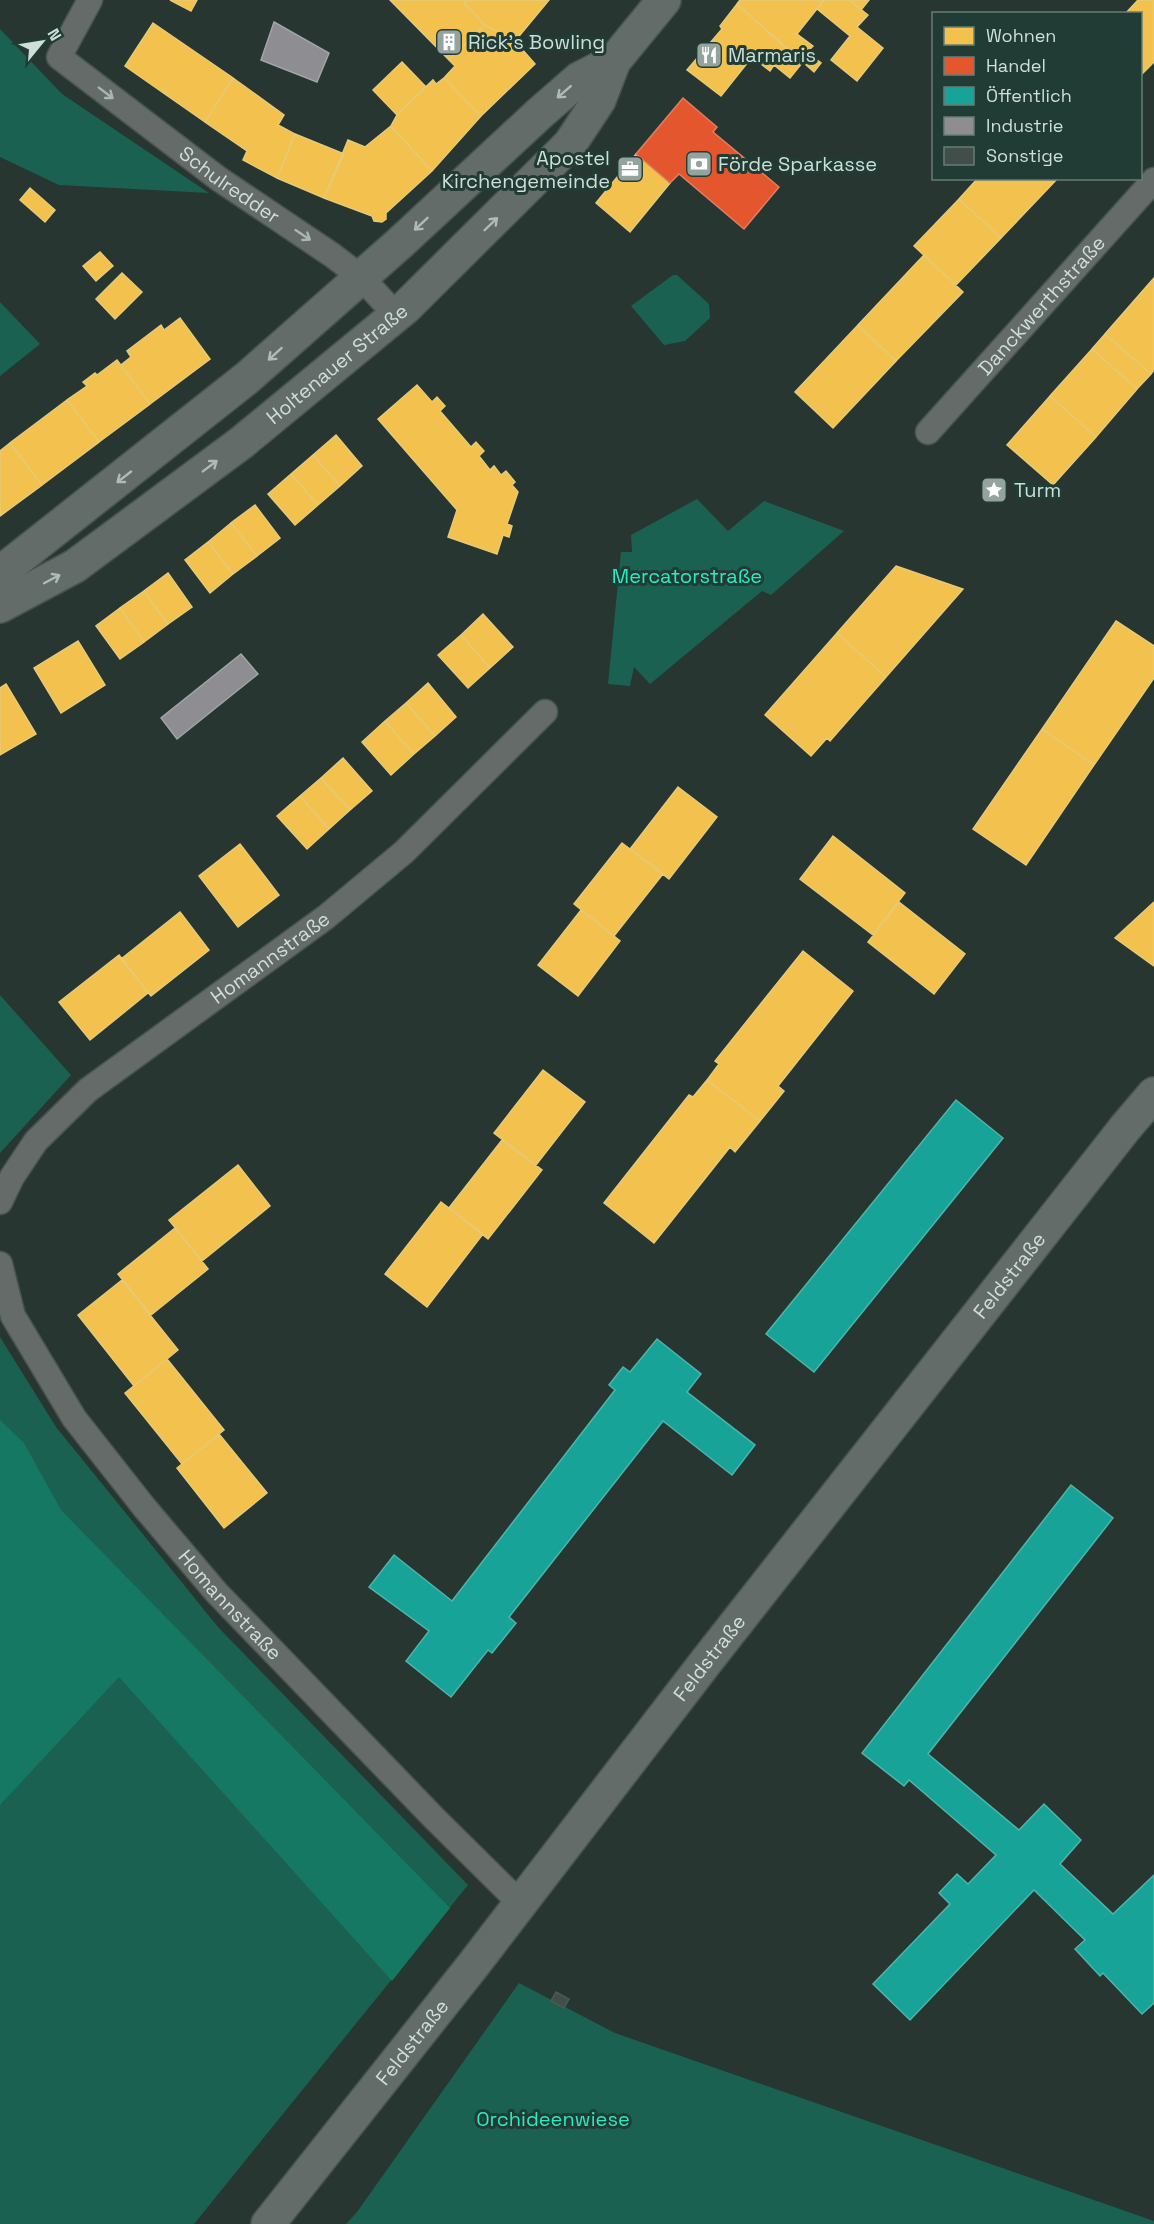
<svg xmlns="http://www.w3.org/2000/svg" width="1154" height="2224" font-family="'Space Grotesk',sans-serif">
<style>
.green{fill:#1b6151}
.forest{fill:#157862}
.homes{fill:#f2c14e;stroke:#e7ca77;stroke-width:1.5}
.shops{fill:#e4572e;stroke:#dd8061;stroke-width:1.5}
.public{fill:#17a398;stroke:#4eb5ab;stroke-width:1.5}
.industry{fill:#8d8d92;stroke:#a0a5a7;stroke-width:1.5}
.building{fill:#414e4a;stroke:#4c5954;stroke-width:1.5}
.lines{fill:none;stroke-linecap:round;stroke-linejoin:round}
.street-casing{stroke:#47534e;stroke-width:27}
.secondary-casing{stroke:#47534e;stroke-width:36}
.street{stroke:#646b68;stroke-width:24}
.secondary{stroke:#646c69;stroke-width:33}
.oneway{stroke:#aebcb7}
.oneway2{stroke:#a9b6b1}
.labels{text-anchor:middle;stroke-width:6;stroke-linejoin:round;paint-order:stroke}
.poi-label{font-size:20px;fill:#ceded8;stroke:#213c34;text-anchor:start}
.street-label{font-size:20px;fill:#ceded8;stroke:#213c34}
.park-label{font-size:20px;fill:#29ecc2;stroke:#213c34}
</style>
<rect width="100%" height="100%" fill="#273631"/>
<path class="green" d="M0,29L62,94L209,193L59,185L0,157Z
M673,275H677L709,304L710,318L685,341L664,345L631,306Z
M0,302L40,344L0,376Z
M697,499L728,531L764,501L844,531L771,595L762,591L650,684L634,667L630,686L608,684L621,552H632L631,535Z
M0,995L71,1075L0,1153Z
M0,1337L56,1427L218,1627L468,1885L194,2224H0Z
M519,1983L615,2033L1154,2221V2224H346L357,2212Z"/>
<path class="forest" d="M0,1420L24,1443L61,1510L450,1908L392,1981L119,1677L0,1805Z"/>
<path class="homes" d="M170,0H197L191,11Z
M390,0H467L464,3L485,25L449,60Z
M467,0H549L515,41L485,25L464,3Z
M740,0H824L797,34L813,46L807,52L821,63L814,72L737,4Z
M824,0H849L868,15L857,27L883,48L857,81L831,60L850,36L817,9Z
M849,0H869L861,10Z
M1138,0H1154V62L1140,76V14H1125Z
M737,4L802,63L790,78L774,65L770,71L752,57L721,96L687,70L722,29L720,26Z
M153,23L233,78L205,122L125,66Z
M485,25L515,41L535,64L481,116L444,78L455,66L449,60Z
M402,62L426,87L397,115L373,90Z
M233,78L284,115L278,125L295,134L277,178L243,160L247,151L205,122Z
M444,78L481,116L432,171L391,126L397,115L433,80L436,84Z
M391,126L432,171L386,213V219L382,222L374,221L372,216L324,198L348,140L365,147Z
M295,134L344,154L324,198L277,178Z
M636,154L670,183L630,232L596,203Z
M978,178H1055L1056,180L1001,238L959,199Z
M30,188L55,210L45,222L20,200Z
M959,199L1001,238L956,285L914,246Z
M100,252L113,266L96,281L83,266Z
M924,255L963,292L896,361L858,325Z
M122,273L142,292L115,319L96,299Z
M1154,278V370L1151,374L1105,334Z
M180,318L210,359L150,404L121,365L131,357L127,351L161,325L164,330Z
M858,325L896,361L833,428L795,392Z
M1105,334L1151,374L1137,389L1092,349Z
M1092,349L1137,389L1096,437L1050,396Z
M117,360L150,404L99,442L67,400L87,386L83,382L95,373L97,375Z
M417,385L432,402L437,397L445,406L440,411L471,447L476,442L484,451L479,456L490,470L494,466L501,475L506,471L515,482L512,485L518,492L507,524L512,526L509,537L503,535L497,554L448,537L457,510L378,419Z
M1050,396L1096,437L1053,485L1007,445Z
M67,400L99,442L42,485L10,443Z
M336,435L362,466L340,486L313,455Z
M10,443L42,485L0,516V451Z
M313,455L340,486L318,505L291,474Z
M291,474L318,505L295,525L268,494Z
M255,505L280,538L257,556L231,523Z
M231,523L257,556L233,574L208,542Z
M208,542L233,574L210,593L185,560Z
M896,566L963,589L886,677L837,633Z
M168,573L192,607L168,624L144,591Z
M144,591L168,624L144,642L120,608Z
M120,608L144,642L120,659L96,626Z
M483,614L513,647L490,668L461,635Z
M1116,621L1154,646V678L1094,765L1042,729Z
M837,633L886,677L830,741L827,738L811,756L765,715Z
M461,635L490,668L468,688L438,655Z
M78,641L105,685L61,713L34,668Z
M428,683L456,717L435,736L406,703Z
M6,684L36,734L0,755V688Z
M406,703L435,736L414,754L385,721Z
M385,721L414,754L391,775L362,742Z
M1042,729L1094,765L1026,865L973,829Z
M343,758L372,791L350,810L321,778Z
M321,778L350,810L329,829L300,796Z
M678,787L717,817L669,879L630,849Z
M300,796L329,829L307,849L277,816Z
M833,836L905,893L873,935L800,879Z
M622,843L663,874L614,936L574,904Z
M240,844L279,895L238,927L199,876Z
M899,902L965,954L934,994L868,942Z
M1154,902V966L1115,938Z
M581,910L620,941L578,996L538,965Z
M180,912L209,950L151,996L121,959Z
M803,951L853,991L778,1086L784,1091L760,1121L707,1080L719,1064L715,1061Z
M119,955L148,993L90,1040L59,1002Z
M543,1070L585,1102L536,1165L494,1133Z
M707,1080L760,1121L735,1152L730,1147L654,1243L604,1203L689,1095L693,1097Z
M502,1140L542,1170L488,1239L449,1208Z
M238,1165L270,1206L202,1261L169,1220Z
M441,1202L483,1234L427,1307L385,1274Z
M175,1228L208,1269L151,1315L118,1274Z
M122,1280L178,1350L134,1386L78,1315Z
M167,1359L224,1430L182,1464L125,1393Z
M219,1434L267,1493L224,1528L177,1468Z"/>
<path class="shops" d="M683,98L717,127L713,132L779,187L744,229L679,174L670,183L636,154Z"/>
<path class="public" d="M956,1100L1003,1138L814,1372L766,1334Z
M657,1339L701,1374L687,1392L755,1445L732,1475L663,1421L509,1617L516,1623L492,1653L488,1650L451,1697L406,1661L429,1631L369,1587L394,1555L452,1601L615,1390L609,1385L623,1367L630,1372Z
M1071,1485L1113,1518L928,1754L1019,1830L1044,1804L1081,1840L1060,1864L1113,1914L1154,1875V2003L1142,2014L1103,1973L1100,1976L1075,1949L1085,1940L1034,1890L910,2020L873,1984L950,1904L939,1893L957,1874L968,1884L996,1855L909,1780L904,1786L862,1753Z"/>
<path class="industry" d="M274,22L329,53L317,82L261,60Z
M241,654L258,674L177,739L161,718Z"/>
<path class="building" d="M556,1992L569,1999L564,2008L551,2001Z"/>
<g class="lines">
<defs>
<g id="street">
<path id="s1" d="M90,0L59,57L219,179L332,255L361,277L397,316"/>
<path id="s2" d="M928,432L1154,180"/>
<path id="s3" d="M0,1202L12,1177L36,1141L88,1090L326,917L404,852L545,712"/>
<path id="s4" d="M0,1264L13,1316L74,1418L144,1507L216,1592L433,1817L520,1903"/>
</g>
<g id="secondary">
<path d="M0,573L247,378L400,243L540,113L579,79L614,61"/>
<path id="s5" d="M0,606L75,566L241,443L406,307L570,144L599,100L614,61L664,0"/>
<path id="s6" d="M268,2224L474,1964L705,1663L1125,1128L1154,1094"/>
</g>
</defs>
<use href="#street" class="street-casing"/>
<use href="#secondary" class="secondary-casing"/>
<use href="#street" class="street"/>
<use href="#secondary" class="secondary"/>
</g>
<defs><path id="oneway-shaft" d="M-6 0H5M1.5-3L5.5 0L1.5 3" fill="none" stroke-width="1.6" stroke-linecap="round" stroke-linejoin="round" transform="scale(1.5)"/></defs>
<g class="oneway">
<use href="#oneway-shaft" transform="translate(564 92) rotate(139)"/>
<use href="#oneway-shaft" transform="translate(421 224) rotate(137)"/>
<use href="#oneway-shaft" transform="translate(491 224) rotate(-44)"/>
<use href="#oneway-shaft" transform="translate(275 354) rotate(138)"/>
<use href="#oneway-shaft" transform="translate(210 466) rotate(-37)"/>
<use href="#oneway-shaft" transform="translate(124 477) rotate(142)"/>
<use href="#oneway-shaft" transform="translate(52 579) rotate(-28)"/>
</g>
<g class="oneway2">
<use href="#oneway-shaft" transform="translate(106 93) rotate(37)"/>
<use href="#oneway-shaft" transform="translate(303 235) rotate(34)"/>
</g>
<defs>
<symbol id="building-square" viewBox="-11 -11 22 22"><rect x="-9" y="-9" width="18" height="18" rx="4" fill="#94a39e" stroke="#213c34"/><path d="M-4-6H4V6H1V3H-1V6H-4ZM-2.5-4.3h1.7v1.8h-1.7ZM.8-4.3h1.7v1.8H.8ZM-2.5-1h1.7V.8h-1.7ZM.8-1h1.7V.8H.8Z" fill="#fff"/></symbol>
<symbol id="restaurant-square" viewBox="-11 -11 22 22"><rect x="-9" y="-9" width="18" height="18" rx="4" fill="#94a39e" stroke="#213c34"/><path d="M-5-6h1v4h1v-4h1v4h1v-4h1v5L-1.5 .5V6h-2V.5L-5-1ZM5-6V6H3V1.5H1.5Q1.5-4 5-6Z" fill="#fff"/></symbol>
<symbol id="bank-square" viewBox="-11 -11 22 22"><rect x="-9" y="-9" width="18" height="18" rx="4" fill="#94a39e" stroke="#213c34"/><path d="M-6-4H6V4H-6ZM0-2.3a2.3 2.3 0 1 0 0 4.6a2.3 2.3 0 1 0 0-4.6Z" fill="#fff"/></symbol>
<symbol id="office-square" viewBox="-11 -11 22 22"><rect x="-9" y="-9" width="18" height="18" rx="4" fill="#94a39e" stroke="#213c34"/><path d="M-6-3h4V-5.5h4V-3h4V5H-6ZM-1-4.5V-3h2v-1.5ZM-6 0V1H6V0Z" fill="#fff"/></symbol>
<symbol id="sight-square" viewBox="-11 -11 22 22"><rect x="-9" y="-9" width="18" height="18" rx="4" fill="#94a39e" stroke="#213c34"/><path d="M0-6L1.8-2.2L6-1.7L2.9 1.2L3.7 5.4L0 3.3L-3.7 5.4L-2.9 1.2L-6-1.7L-1.8-2.2Z" fill="#fff"/></symbol>
</defs>
<g fill-rule="evenodd">
<use href="#building-square" x="434" y="27" width="30" height="30"/>
<use href="#restaurant-square" x="694" y="40" width="30" height="30"/>
<use href="#bank-square" x="684" y="149" width="30" height="30"/>
<use href="#office-square" x="615" y="154" width="30" height="30"/>
<use href="#sight-square" x="979" y="475" width="30" height="30"/>
</g>
<g class="labels">
<g class="poi-label">
<text x="468" y="49">Rick’s Bowling</text>
<text x="728" y="62">Marmaris</text>
<text x="610" y="165" text-anchor="end">Apostel<tspan x="610" dy="23">Kirchengemeinde</tspan></text>
<text x="718" y="171">Förde Sparkasse</text>
<text x="1014" y="497">Turm</text>
</g>
<g class="street-label">
<text dy="7" stroke="none"><textPath href="#s1" startOffset="278">Schulredder</textPath></text>
<text dy="7" stroke="none"><textPath href="#s2" startOffset="170">Danckwerthstraße</textPath></text>
<text dy="7" stroke="none"><textPath href="#s5" startOffset="416">Holtenauer Straße</textPath></text>
<text dy="7" stroke="none"><textPath href="#s3" startOffset="369">Homannstraße</textPath></text>
<text dy="7" stroke="none"><textPath href="#s6" startOffset="1204">Feldstraße</textPath></text>
<text dy="7" stroke="none"><textPath href="#s4" startOffset="416">Homannstraße</textPath></text>
<text dy="7" stroke="none"><textPath href="#s6" startOffset="718">Feldstraße</textPath></text>
<text dy="7" stroke="none"><textPath href="#s6" startOffset="232">Feldstraße</textPath></text>
</g>
<g class="park-label">
<text x="687" y="583">Mercatorstraße</text>
<text x="553" y="2126">Orchideenwiese</text>
</g>
</g>
<rect x="932" y="12" width="210" height="168" fill="#213c34" stroke="#667d76" stroke-width="1.5"/>
<rect x="944" y="27" width="30" height="18" fill="#f2c14e" stroke="#667d76" stroke-width="1.5"/>
<text x="986" y="42" font-size="18" fill="#ceded8">Wohnen</text>
<rect x="944" y="57" width="30" height="18" fill="#e4572e" stroke="#667d76" stroke-width="1.5"/>
<text x="986" y="72" font-size="18" fill="#ceded8">Handel</text>
<rect x="944" y="87" width="30" height="18" fill="#17a398" stroke="#667d76" stroke-width="1.5"/>
<text x="986" y="102" font-size="18" fill="#ceded8">Öffentlich</text>
<rect x="944" y="117" width="30" height="18" fill="#8d8d92" stroke="#667d76" stroke-width="1.5"/>
<text x="986" y="132" font-size="18" fill="#ceded8">Industrie</text>
<rect x="944" y="147" width="30" height="18" fill="#414e4a" stroke="#667d76" stroke-width="1.5"/>
<text x="986" y="162" font-size="18" fill="#ceded8">Sonstige</text>
<g transform="translate(42 42) rotate(60)" stroke="#213c34" stroke-width="4.5" paint-order="stroke">
<path d="M0-4.5L10 22L0 15L-10 22Z" fill="#ceded8"/>
<text y="-9" font-size="16" font-weight="bold" text-anchor="middle" fill="#ceded8">N</text>
</g>
</svg>
